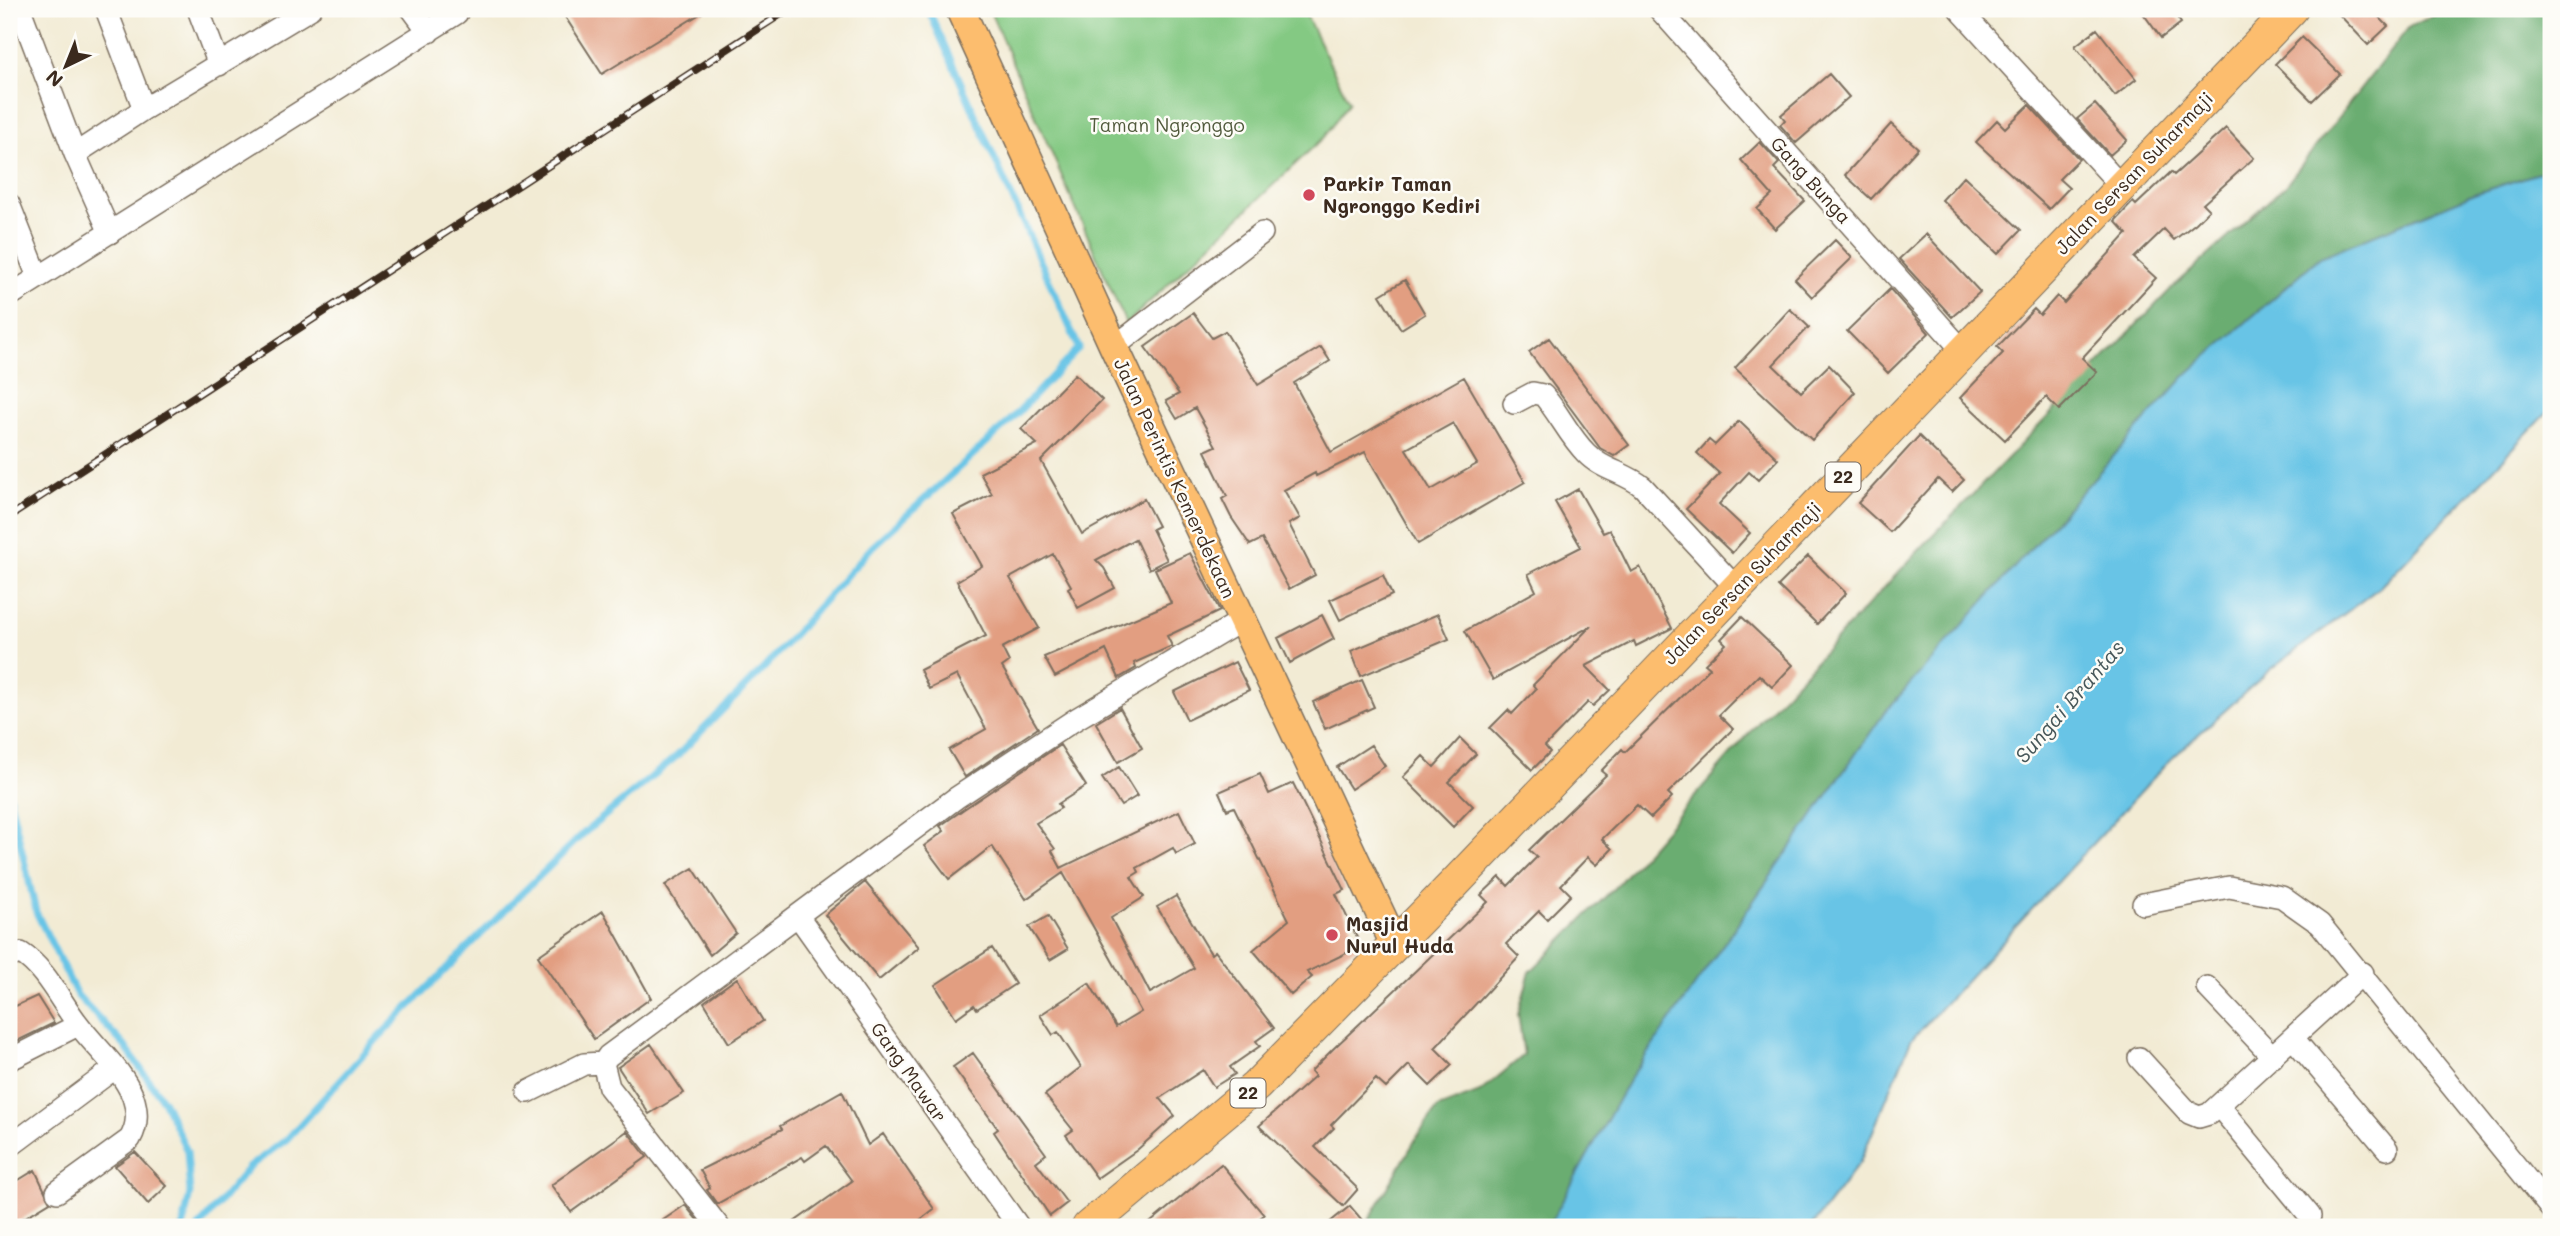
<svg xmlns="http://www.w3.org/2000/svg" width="2560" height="1236" font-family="Mali,sans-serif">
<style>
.green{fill:#84c983;stroke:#607a50;stroke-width:2}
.forest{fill:#6bad71;stroke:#536c48;stroke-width:2}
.water{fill:#67c4e6;stroke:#517782;stroke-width:2}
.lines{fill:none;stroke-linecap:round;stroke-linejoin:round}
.stream{stroke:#67c4e6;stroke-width:7}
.building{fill:#e29e81;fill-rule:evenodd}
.minor-casing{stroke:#7b6e5e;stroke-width:24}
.major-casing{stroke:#7b6e5e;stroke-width:31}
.highway-casing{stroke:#7b6e5e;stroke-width:34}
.minor{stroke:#fff;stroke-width:21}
.major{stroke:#fcbd6e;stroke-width:28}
.highway{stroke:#fcbd6e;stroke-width:32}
.rail-casing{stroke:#3b2a1e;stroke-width:8}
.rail{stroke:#fdfcf7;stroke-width:5;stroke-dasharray:16;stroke-linecap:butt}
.poi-dot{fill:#d1495b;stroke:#fdfcf7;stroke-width:2.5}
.labels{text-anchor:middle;stroke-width:5;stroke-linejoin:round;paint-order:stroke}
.shield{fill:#fdfcf7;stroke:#75695f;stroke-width:2}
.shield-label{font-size:18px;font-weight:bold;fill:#3b2a1e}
.park-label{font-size:19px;fill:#515a3c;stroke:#fdfcf7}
.street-label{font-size:19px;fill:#3b2a1e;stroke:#fdfcf7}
.poi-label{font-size:19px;font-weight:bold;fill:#3b2a1e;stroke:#fdfcf7;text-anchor:start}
.water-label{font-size:21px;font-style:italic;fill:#48585a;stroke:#fdfcf7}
</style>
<rect width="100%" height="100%" fill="#fdfcf7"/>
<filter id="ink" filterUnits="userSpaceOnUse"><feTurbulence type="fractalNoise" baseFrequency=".0143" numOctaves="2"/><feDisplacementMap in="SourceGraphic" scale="14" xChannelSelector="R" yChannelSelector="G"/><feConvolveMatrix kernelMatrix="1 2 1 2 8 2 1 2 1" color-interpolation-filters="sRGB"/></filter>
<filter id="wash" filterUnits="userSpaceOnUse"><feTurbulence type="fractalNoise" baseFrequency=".00686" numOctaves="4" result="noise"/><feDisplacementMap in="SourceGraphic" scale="28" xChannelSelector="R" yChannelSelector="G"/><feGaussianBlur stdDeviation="1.57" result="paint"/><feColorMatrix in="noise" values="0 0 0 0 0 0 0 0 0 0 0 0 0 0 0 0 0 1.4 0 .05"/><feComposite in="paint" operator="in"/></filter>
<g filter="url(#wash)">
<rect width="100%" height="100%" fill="#f2ebd4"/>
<path class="green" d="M989,9H1303L1349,102L1324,137L1126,324Z"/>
<path class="forest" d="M2447,9H2551V169L2474,194L2320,257L2186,375L1885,712L1631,1077L1548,1227H1365L1417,1137L1438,1108L1480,1092L1524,1055L1518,1014L1530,972L1619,883L1759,722L1922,547L2170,290L2285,186L2409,27Z"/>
<path class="water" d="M2551,169V409L2380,587L2270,670L2169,761L1911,1040L1860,1162L1811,1227H1548L1631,1077L1885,712L2186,375L2320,257L2474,194Z"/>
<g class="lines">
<path class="stream" d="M9,795L36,912L77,995L124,1045L164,1102L187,1151L190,1193L183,1227
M199,1227L249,1167L287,1139L378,1038L519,896L584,833L678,755L764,668L872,547L1009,422L1079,348L928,9"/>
</g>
<g id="blocks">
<path class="building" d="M560,9H708L602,74Z
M2140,9H2171L2181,23L2161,38Z
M2334,9H2371L2388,26L2368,45Z
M2097,29L2136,79L2115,96L2075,46Z
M2302,37L2340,74L2312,101L2275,64Z
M1829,74L1849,97L1796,143L1780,125L1785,120L1781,115Z
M2095,104L2127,140L2110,155L2077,119Z
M2029,105L2079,159L2059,179L2069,188L2049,209L1976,142L1997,120L2005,128Z
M1891,124L1918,148L1871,199L1845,175Z
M2226,128L2254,158L2203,204L2209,210L2196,223L2174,240L2164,229L2134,258L2156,278L2082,358L2097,372L2059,410L2046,397L2005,440L1960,398L2003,353L1997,347L2034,309L2040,315L2057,296L2064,303L2127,234L2115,221L2133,202L2136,205L2171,172L2174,175Z
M1760,142L1779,163L1774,168L1805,201L1775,229L1757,209L1772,195L1741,160Z
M1964,176L2021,230L1998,254L1942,200Z
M1926,234L1980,292L1952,317L1899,259Z
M1835,240L1852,258L1812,297L1795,279Z
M1405,280L1425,314L1401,329L1380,295Z
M1890,289L1929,333L1888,373L1847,331Z
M1790,309L1809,327L1773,365L1801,392L1829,365L1855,392L1812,440L1735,368Z
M1193,313L1212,338L1225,331L1258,385L1321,347L1330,361L1294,383L1331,452L1464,377L1525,482L1418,544L1365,452L1316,476L1315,473L1284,490L1300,518L1289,524L1315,575L1289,589L1262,539L1250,545L1231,517L1222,499L1227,496L1205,451L1216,446L1195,408L1177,419L1166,401L1179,394L1145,347ZM1453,423L1477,464L1431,490L1406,449Z
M1549,338L1629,445L1614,456L1600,448L1529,352Z
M1075,374L1102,400L1041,461L1082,534L1144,499L1158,526L1152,529L1167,560L1149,569L1135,539L1096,560L1104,568L1115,588L1078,608L1068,588L1071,586L1053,554L1010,578L1039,628L1002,648L1009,662L1002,667L1038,728L965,777L949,750L986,729L957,675L929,689L920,670L986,636L957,581L982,566L953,514L992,494L980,473L1037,444L1021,429Z
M1739,421L1778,459L1758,480L1749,472L1719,504L1750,533L1732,553L1686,509L1720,474L1697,453L1709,440L1715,445Z
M1919,436L1964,480L1952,492L1938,479L1890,532L1858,503Z
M1578,489L1603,533L1610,530L1631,572L1640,567L1672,628L1636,646L1634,641L1586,666L1610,690L1593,706L1588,702L1545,746L1550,752L1532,770L1490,728L1508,710L1512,714L1536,689L1533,685L1591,626L1493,680L1465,631L1536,591L1528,574L1581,547L1555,502Z
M1190,553L1220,611L1167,636L1172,646L1134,663L1136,668L1119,678L1106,650L1055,677L1044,657L1171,603L1155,569Z
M1808,556L1846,593L1817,624L1778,586Z
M1383,575L1392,595L1340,620L1330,600Z
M1438,614L1449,639L1361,676L1351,651Z
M1322,615L1334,639L1290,663L1278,638Z
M1742,617L1793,665L1772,687L1759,675L1719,715L1733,729L1668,793L1672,797L1651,818L1637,805L1602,839L1612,849L1597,865L1588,857L1561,885L1571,895L1547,919L1539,911L1506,944L1519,957L1435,1048L1452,1065L1430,1086L1409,1065L1386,1088L1376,1079L1331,1125L1334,1128L1315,1147L1358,1189L1343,1206L1259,1126L1315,1076L1311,1071L1333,1049L1488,902L1481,895L1500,877L1508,886L1537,857L1529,850L1606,775L1601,771L1622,749L1625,752L1710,668L1705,664L1726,644L1721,639Z
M1235,662L1249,690L1187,720L1174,692Z
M1362,680L1374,707L1325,729L1313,702Z
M1120,708L1142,748L1118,762L1096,723Z
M1460,738L1476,754L1449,782L1473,806L1453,827L1403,777L1423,756L1434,767Z
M1060,745L1086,786L1058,804L1061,808L1036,823L1055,849L1052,851L1061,868L1179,811L1195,844L1176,854L1173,848L1137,868L1139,872L1131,877L1144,897L1111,918L1150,993L1194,968L1157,907L1176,896L1211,954L1215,951L1274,1028L1256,1041L1260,1046L1230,1067L1235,1074L1214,1087L1203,1070L1160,1098L1175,1116L1137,1150L1097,1178L1066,1135L1073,1130L1045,1095L1081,1067L1058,1032L1053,1035L1040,1015L1089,983L1116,1027L1141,1012L1063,873L1026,899L992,846L949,879L924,846L944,831L940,826L964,809Z
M1371,745L1385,766L1351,789L1337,767Z
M1119,767L1137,796L1121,806L1102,778Z
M1260,774L1269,794L1293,783L1345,890L1336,894L1361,946L1307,972L1312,977L1291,995L1253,950L1289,920L1234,807L1227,810L1219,792Z
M693,868L736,933L710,955L665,885Z
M865,882L919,947L879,980L825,915Z
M603,911L651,998L594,1039L538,956Z
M1048,916L1068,949L1050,960L1029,927Z
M992,948L1015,984L977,1009L974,1005L956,1018L935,985Z
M737,978L763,1021L729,1043L704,1002Z
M37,996L54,1023L9,1045V1009Z
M651,1044L684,1093L649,1114L618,1067Z
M973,1053L1046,1154L1036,1162L1067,1203L1050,1216L994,1132L998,1129L953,1067Z
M842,1091L868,1145L883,1134L934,1209L911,1227H787L852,1181L826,1146L805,1161L802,1157L717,1204L707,1190L710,1188L700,1170L782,1129L780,1126Z
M627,1131L647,1157L571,1212L551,1185Z
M135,1152L167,1186L148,1204L115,1166Z
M1221,1164L1264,1215L1248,1227H1145Z
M35,1170L50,1202L9,1227V1186Z
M685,1205L703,1227H653L672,1214Z
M1350,1206L1368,1227H1324Z"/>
</g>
</g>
<g filter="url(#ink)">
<use href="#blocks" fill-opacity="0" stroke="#7b6e5e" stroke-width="2"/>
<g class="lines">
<defs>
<path id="minor" d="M20,9L75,154L110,233
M198,9L219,65
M412,9L429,32
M1659,9L1963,351
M1959,9L2121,186
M144,109L310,9
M75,154L144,109L106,9
M9,204L38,277
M9,296L457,13
M1114,347L1262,233
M1514,403L1533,393L1543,395C1559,413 1569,436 1586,453C1602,470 1625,472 1643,487L1736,588
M2143,904L2229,887L2282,897L2320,924L2551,1209
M798,916L1019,1227
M9,956L21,953C46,969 60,1001 78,1024C96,1048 122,1069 133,1097C138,1112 138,1125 130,1139L57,1192
M2207,987L2273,1057
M2293,1038L2387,1149
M2139,1058L2189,1113L2199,1117L2209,1114L2363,973
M9,1060L78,1025
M528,1092L584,1064L603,1063
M2219,1106L2310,1216
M9,1147L115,1068
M719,1227L609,1087L603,1063L608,1056L956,798L1076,719L1241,621"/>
<path id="major" d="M960,9L1114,347L1395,945"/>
<path id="highway" d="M1088,1227L1256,1086L1453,885L2292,9"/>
</defs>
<use href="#minor" class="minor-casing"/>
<use href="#major" class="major-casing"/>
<use href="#highway" class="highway-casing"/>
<use href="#minor" class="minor"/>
<use href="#major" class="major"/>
<use href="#highway" class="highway"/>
<defs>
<path id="rail" d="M9,517L789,9"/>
</defs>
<use href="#rail" class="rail-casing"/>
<use href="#rail" class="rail"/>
</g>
</g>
<g class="poi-dot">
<circle cx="1309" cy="195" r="7"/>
<circle cx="1332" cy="935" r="7"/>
</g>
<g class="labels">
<g class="shield">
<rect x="1825.5" y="462.5" width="35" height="29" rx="5"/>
<rect x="1230.5" y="1078.5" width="35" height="29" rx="5"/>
</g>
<g class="shield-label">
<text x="1843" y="483">22</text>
<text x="1248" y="1099">22</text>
</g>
<g class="park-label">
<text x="1167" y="132">Taman Ngronggo</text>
</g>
<g class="street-label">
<text transform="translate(2134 173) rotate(-46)" y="7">Jalan Sersan Suharmaji</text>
<text transform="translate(1811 180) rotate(48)" y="7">Gang Bunga</text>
<text transform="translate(1175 478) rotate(65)" y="7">Jalan Perintis Kemerdekaan</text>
<text transform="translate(1742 583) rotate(-46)" y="7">Jalan Sersan Suharmaji</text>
<text transform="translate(909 1072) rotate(55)" y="7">Gang Mawar</text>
</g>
<g class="poi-label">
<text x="1323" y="191">Parkir Taman<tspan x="1323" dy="22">Ngronggo Kediri</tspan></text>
<text x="1346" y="931">Masjid<tspan x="1346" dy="22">Nurul Huda</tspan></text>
</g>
<g class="water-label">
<text transform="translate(2070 702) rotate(-49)" y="7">Sungai Brantas</text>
</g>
</g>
<rect width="2560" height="1236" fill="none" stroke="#fdfcf7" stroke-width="35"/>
<g transform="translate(66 66) rotate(223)" stroke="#fdfcf7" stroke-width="5" paint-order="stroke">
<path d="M0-5L12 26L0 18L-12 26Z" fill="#3b2a1e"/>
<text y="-10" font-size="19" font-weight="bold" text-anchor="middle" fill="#3b2a1e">N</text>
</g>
</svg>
